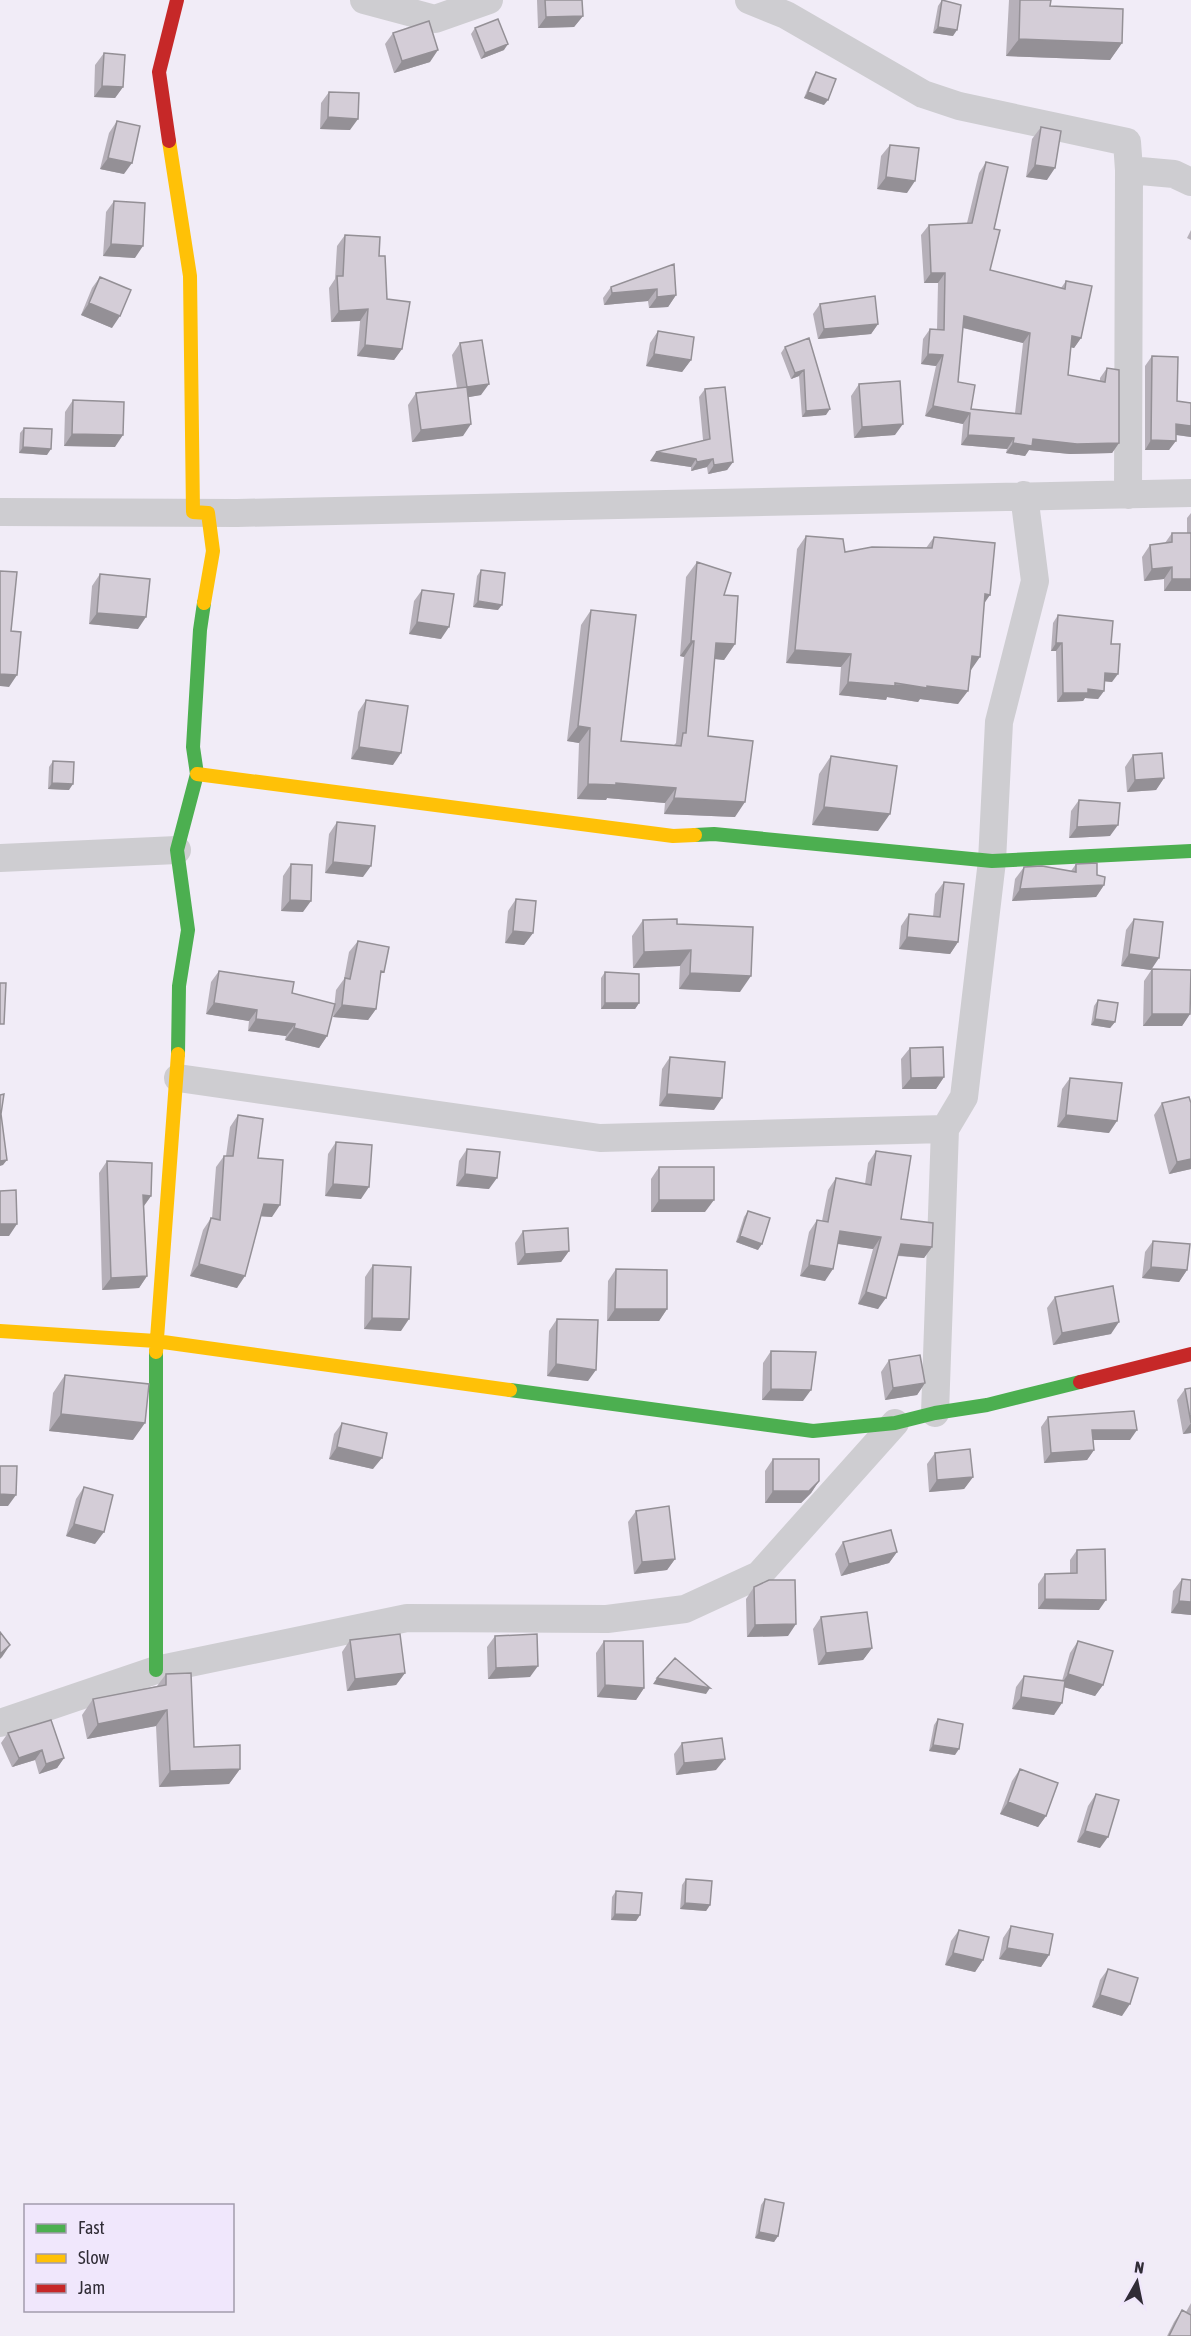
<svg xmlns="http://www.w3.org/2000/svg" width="1191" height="2336" font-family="'Asap Condensed',sans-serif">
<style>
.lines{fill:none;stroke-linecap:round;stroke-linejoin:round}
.street{stroke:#cecdd1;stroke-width:28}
.fast{stroke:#4caf50;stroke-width:14}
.slow{stroke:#ffc107;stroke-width:14}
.jam{stroke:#c62828;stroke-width:14}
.wall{fill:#b6b0b9;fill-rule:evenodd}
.shaded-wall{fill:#949096}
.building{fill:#d4cdd7;stroke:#949096;stroke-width:1.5;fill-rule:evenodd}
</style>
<rect width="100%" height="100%" fill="#f1ecf7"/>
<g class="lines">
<path class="street" d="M364,0L435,19L489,0
M749,0L786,15L923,94L959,106L1127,142L1129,170L1128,495
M1129,170L1174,174L1191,182
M0,512L237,513L1191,493
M0,858L177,850
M178,1078L600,1138L945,1129
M935,1413L945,1129L964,1097L992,861L999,722L1035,581L1024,495
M0,1723L156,1670L407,1618L607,1619L685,1609L759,1575L895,1423"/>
<path class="fast" d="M695,835L714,834L992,861L1191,851
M178,1054L179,986L188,930L177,850L197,774L193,747L200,630L204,603
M156,1352V1670
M510,1390L813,1431L895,1423L935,1413L987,1405L1080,1382"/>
<path class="slow" d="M169,141L190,276L193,512L208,513L213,551L204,603
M197,774L673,836L695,835
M0,1331L156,1341L510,1390
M156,1352L178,1054"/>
<path class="jam" d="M169,141L159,72L177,0
M1080,1382L1191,1354"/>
</g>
<path class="wall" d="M537,0H582L583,16L574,27L538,28Z
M942,0L953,36L933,33L938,6Z
M1009,0H1051L1050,6L1122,43L1110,60L1006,56Z
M475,28L504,50L481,59L471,34Z
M393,33L430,62L394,73L385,44Z
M104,53L123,87L115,98L94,97L95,65Z
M816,72L824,105L804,98L812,78Z
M329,92L350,130L320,129L321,103Z
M117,121L124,174L100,169L109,133Z
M1041,127L1047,180L1026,177L1032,139Z
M890,145L907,193L877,189L881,156Z
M986,162L994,229L990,270L1061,288L1066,281L1081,338L1074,348L1071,347L1068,375L1100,381V378L1107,368L1119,443L1112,453L1070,454L1029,450L1025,456L1006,453L1007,449L961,445L963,424L925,416L936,366L921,364L923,339L930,329L937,330L938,283H924L921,235L929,225L967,223L979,173ZM963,328L1023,343L1015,413L971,409L958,382Z
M114,201L135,258L103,256L106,212Z
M1191,230V240L1187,238Z
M345,235L379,256L387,299L402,349L394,360L357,356L360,321L331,322L329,288L335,279L337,246Z
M674,264L676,295L668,307L649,308L648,301L604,305L603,298L611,287Z
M100,277L112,328L81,315L92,288Z
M820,304L878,324L871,334L818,339L813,314Z
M658,331L691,360L682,372L646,366L650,343Z
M809,338L826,415L802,417L799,376L791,379L781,353L785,347Z
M460,343L481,395L468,397L463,436L412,442L408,405L416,393L457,388L452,355Z
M1152,356L1177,401L1191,403V437L1176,435L1169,450H1145V366Z
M859,384L895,435L854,438L851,396Z
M705,389L733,462L727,470L708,474L707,467L691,471V467L650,461L703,440L699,397Z
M73,400L115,447L64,446L65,412Z
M24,428L47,455L19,453L20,433Z
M1191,513V591H1164V579L1144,581L1142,557L1150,545L1165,543L1172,533H1187V518Z
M806,536L845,552L926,548L934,537L984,602L971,670H970L958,704L920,699L918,702L887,697L886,700L839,695L841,667L786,663L797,549Z
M697,562L724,595L735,644L724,660L715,659L708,736L735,817L664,814L665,803L607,798L606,800L577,799L579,743L567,741L581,625L591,610L621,741L674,745L676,743L684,657L680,656L686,577Z
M481,570L498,610L473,607L477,576Z
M100,574L138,629L89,624L92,586Z
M422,590L441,639L409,634L414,601Z
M1058,615L1111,644L1112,682L1105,681L1104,691L1098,699L1085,698L1083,701L1057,702L1056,651H1051L1053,623Z
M366,700L393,765L351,759L358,712Z
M1133,755L1164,778L1156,790L1127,792L1125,767Z
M831,756L878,831L812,825L819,774Z
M53,761L69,790L48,789L49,767Z
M1079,800L1110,836L1069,838L1071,811Z
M337,822L363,877L325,873L329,834Z
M291,864L303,912L281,911L283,876Z
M1076,864L1097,875L1104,885L1096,897L1012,901L1015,879L1024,867L1071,871Z
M944,882L958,942L950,954L899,949L901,926L909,914L933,917L935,894Z
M516,899L533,933L524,945L505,943L508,911Z
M1134,919L1151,970L1121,966L1126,930Z
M643,920L677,924L740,992L679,989L680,966L633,968L632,936Z
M358,941L380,978L376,1009L368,1020L333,1017L336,990L344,979L349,952Z
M1152,969L1190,1014L1182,1026H1143L1144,981Z
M219,971L292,993L327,1036L319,1048L285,1040L286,1036L248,1031L249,1021L206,1014L211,982Z
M605,972L639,1003L635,1009H601V978Z
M1098,1000L1115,1022L1110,1028L1091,1025L1094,1006Z
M910,1048L944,1077L936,1089H902L901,1059Z
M670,1057L714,1110L659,1106L662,1069Z
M1070,1078L1109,1133L1057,1127L1062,1089Z
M1162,1103H1191V1169L1169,1174L1154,1115Z
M238,1115L258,1158L272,1217L261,1216L237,1288L190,1276L203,1230L211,1218H212L216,1167L224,1156H226L230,1127Z
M336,1142L361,1199L325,1196L328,1154Z
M467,1149L489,1189L456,1186L459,1161Z
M876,1151L901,1219L932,1247L924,1258L898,1256L878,1309L858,1304L873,1249L838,1244L825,1281L800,1276L809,1232L817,1220L822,1221L828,1190L836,1178L865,1184L868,1163Z
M107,1161L151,1196L144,1206L147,1276L139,1288L102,1290L99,1173Z
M659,1167L705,1212H651V1179Z
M748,1211L758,1250L736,1242L744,1217Z
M523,1231L569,1251L561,1262L517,1265L515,1243Z
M1153,1241L1187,1270L1179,1282L1142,1278L1145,1252Z
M373,1265L401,1331L364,1329L365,1277Z
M616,1269L667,1309L659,1321H607L608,1281Z
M1055,1297L1111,1334L1053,1345L1047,1308Z
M557,1319L588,1381L547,1376L549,1331Z
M771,1351L803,1401L762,1400L763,1363Z
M889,1360L925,1383L917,1395L885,1400L881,1372Z
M65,1375L133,1440L49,1431L53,1393Z
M1191,1388V1433L1183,1434L1177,1400L1185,1389Z
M1048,1417L1130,1440H1093L1094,1450L1087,1460L1044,1463L1041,1427Z
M342,1423L373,1469L329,1459L334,1434Z
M935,1453L973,1477L964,1489L929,1492L927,1464Z
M773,1459L819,1481L811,1493L801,1503H765V1471Z
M84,1487L95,1544L66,1536L76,1499Z
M636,1511L675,1559L667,1570L634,1574L628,1522Z
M843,1542L897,1552L889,1563L841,1576L835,1554Z
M1077,1550L1099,1610L1038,1609V1584L1045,1574L1070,1573V1560Z
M1182,1579L1191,1615L1171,1613L1173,1591Z
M754,1587L788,1636L747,1637L746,1599Z
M821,1617L872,1648L863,1660L818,1665L813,1629Z
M495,1636L530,1677L488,1679L487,1647Z
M350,1640L405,1673L396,1685L347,1691L342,1652Z
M604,1641L644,1688L636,1700L597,1697L596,1653Z
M1078,1641L1103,1685L1095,1696L1064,1687L1054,1715L1012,1709L1016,1687L1024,1676L1062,1681L1070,1653Z
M166,1674L194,1747L240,1769L229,1784L159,1787L156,1726L87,1739L82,1715L93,1699L157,1686Z
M938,1719L955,1755L929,1751L934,1725Z
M8,1733L64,1758L57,1768L39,1774L35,1760L12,1767L1,1743Z
M682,1743L716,1770L676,1775L674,1754Z
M1020,1769L1046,1816L1038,1827L1000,1814L1012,1781Z
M1096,1794L1100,1848L1077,1842L1088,1806Z
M686,1879L710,1905L706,1911L680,1909L682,1885Z
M616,1891L640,1915L636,1921L611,1920L612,1897Z
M1011,1926L1049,1955L1041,1967L999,1959L1003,1938Z
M959,1930L983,1960L975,1972L945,1965L951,1941Z
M1108,1969L1122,2016L1092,2007L1100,1980Z
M765,2199L778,2236L774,2242L755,2238L761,2205Z
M1191,2303V2336H1167L1174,2322L1182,2310L1186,2312Z"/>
<path class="shaded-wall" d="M583,16L574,27L538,28L546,17Z
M938,27L957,30L953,36L933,33Z
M1019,39L1122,43L1110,60L1006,56Z
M508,44L504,50L481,59L485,53Z
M438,50L430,62L394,73L402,61Z
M102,86L123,87L115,98L94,97Z
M808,92L828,100L824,105L804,98Z
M328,117L358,119L350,130L320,129Z
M108,158L132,163L124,174L100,169Z
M1035,165L1055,168L1047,180L1026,177Z
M886,177L915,181L907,193L877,189Z
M111,244L143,246L135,258L103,256Z
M931,273H945L938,283H924Z
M657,289L648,301L604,305L612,293Z
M676,295L668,307L649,308L657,297Z
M89,303L120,316L112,328L81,315Z
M368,309L360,321L331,322L339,311Z
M964,316L1030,333L1023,343L956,326Z
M878,324L871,334L818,339L824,329Z
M1072,336L1081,338L1074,348L1065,346Z
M365,345L402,349L394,360L357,356Z
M654,354L691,360L682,372L646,366Z
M928,354L943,355L936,366L921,364Z
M804,370L799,376L791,379L795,373Z
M489,384L481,395L458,399L467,387Z
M933,406L970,413L963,424L925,416Z
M830,409L826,415L802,417L806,411Z
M471,424L463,436L412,442L421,430Z
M903,424L895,435L854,438L862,427Z
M1176,424L1191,426V437L1170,434Z
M72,434L123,435L115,447L64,446Z
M968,435L1014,438L1007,449L961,445Z
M1033,439L1119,443L1112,453L1070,454L1029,450L1025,456L1006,453L1013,443Z
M1151,440L1176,441L1169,450H1145Z
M23,447L51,449L47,455L19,453Z
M656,452L696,459L691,467L650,461Z
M713,459L707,467L691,471L697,462Z
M733,462L727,470L708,474L714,465Z
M1172,567L1164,579L1144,581L1152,569Z
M1172,579H1191V591H1164Z
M985,594L990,595L981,608Z
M478,601L502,605L498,610L473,607Z
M97,613L146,617L138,629L89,624Z
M417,622L449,627L441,639L409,634Z
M691,641H694L684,657L680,656Z
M716,643L735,644L724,660L706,658Z
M1056,643H1062L1056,651H1051Z
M795,650L851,654L841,667L786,663Z
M972,656L980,657L971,670L962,669Z
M1105,673L1118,674L1112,682L1100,681Z
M0,674L17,675L9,687L0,686Z
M848,682L927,686L968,691L958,704L920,699L918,702L887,697L886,700L839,695Z
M1088,689L1104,691L1098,699L1085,698L1083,701L1057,702L1063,693Z
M578,726L590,728L579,743L567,741Z
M359,747L401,753L393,765L351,759Z
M1164,778L1156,790L1127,792L1135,780Z
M52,783L73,784L69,790L48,789Z
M616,783L676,788L665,803L607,798L606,800L577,799L588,784Z
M674,798L745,802L735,817L664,814Z
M824,807L890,814L878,831L812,825Z
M1118,825L1110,836L1069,838L1077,827Z
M333,862L371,866L363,877L325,873Z
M1104,885L1096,897L1012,901L1020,889Z
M290,900L311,901L303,912L281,911Z
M513,931L533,933L524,945L505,943Z
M907,937L958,942L950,954L899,949Z
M691,950L680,966L633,968L644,952Z
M1129,954L1159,958L1151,970L1121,966Z
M690,973L751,976L740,992L679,989Z
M214,1003L257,1010L249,1021L206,1014Z
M605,1003H639L635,1009H601Z
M342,1005L376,1009L368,1020L333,1017Z
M1152,1014H1190L1182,1026H1143Z
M256,1019L295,1024L286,1036L248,1031Z
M1095,1019L1115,1022L1110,1028L1091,1025Z
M294,1028L327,1036L319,1048L285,1040Z
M944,1077L936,1089H902L911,1078Z
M667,1094L722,1098L714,1110L659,1106Z
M1066,1115L1117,1121L1109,1133L1057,1127Z
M1191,1159V1169L1169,1174L1177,1162Z
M7,1160L3,1165L0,1166V1161Z
M465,1174L497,1178L489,1189L456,1186Z
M333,1184L369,1187L361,1199L325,1196Z
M143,1195L151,1196L143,1207Z
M659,1200H714L705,1212H651Z
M264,1204L280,1205L272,1217L256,1216Z
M0,1224H17L9,1236H0Z
M840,1231L881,1237L873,1249L832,1243Z
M740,1236L762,1244L758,1250L736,1242Z
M901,1244L932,1247L924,1258L893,1255Z
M569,1251L561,1262L517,1265L525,1254Z
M199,1264L245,1276L237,1288L190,1276Z
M809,1265L833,1269L825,1281L800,1276Z
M1151,1267L1187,1270L1179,1282L1142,1278Z
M147,1276L139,1288L102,1290L111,1278Z
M866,1292L886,1298L878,1309L858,1304Z
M615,1309H667L659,1321H607Z
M372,1318L409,1319L401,1331L364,1329Z
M1119,1322L1111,1334L1053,1345L1062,1333Z
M556,1364L596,1370L588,1381L547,1376Z
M925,1383L917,1395L885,1400L893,1388Z
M771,1389L811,1390L803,1401L762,1400Z
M61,1414L145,1423L133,1440L49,1431Z
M1191,1423V1433L1183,1434Z
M1092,1430H1137L1130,1440H1085Z
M337,1447L382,1458L373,1469L329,1459Z
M1094,1450L1087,1460L1044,1463L1051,1453Z
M973,1477L964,1489L929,1492L937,1480Z
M819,1481L811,1493L801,1503H765L773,1491Z
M0,1494L16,1495L8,1506H0Z
M74,1524L104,1532L95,1544L66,1536Z
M897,1552L889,1563L841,1576L849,1564Z
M675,1559L667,1570L634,1574L642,1562Z
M1045,1599L1106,1600L1099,1610L1038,1609Z
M1179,1601L1191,1602V1615L1171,1613Z
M796,1624L788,1636L747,1637L755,1625Z
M10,1645L2,1657L0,1659V1654Z
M872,1648L863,1660L818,1665L826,1653Z
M538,1666L530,1677L488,1679L496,1668Z
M405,1673L396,1685L347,1691L355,1679Z
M1068,1674L1103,1685L1095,1696L1060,1686Z
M657,1678L710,1688L706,1694L653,1684Z
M605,1685L644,1688L636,1700L597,1697Z
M1021,1697L1062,1703L1054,1715L1012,1709Z
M167,1710L156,1726L87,1739L98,1724Z
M933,1745L959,1749L955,1755L929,1751Z
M42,1750L35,1760L12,1767L19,1758Z
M64,1758L57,1768L39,1774L46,1764Z
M725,1759L716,1770L676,1775L684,1763Z
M240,1769L229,1784L159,1787L170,1771Z
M1008,1802L1046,1816L1038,1827L1000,1814Z
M1085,1831L1108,1837L1100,1848L1077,1842Z
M685,1903L710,1905L706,1911L680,1909Z
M615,1914L640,1915L636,1921L611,1920Z
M1007,1948L1049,1955L1041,1967L999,1959Z
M953,1953L983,1960L975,1972L945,1965Z
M1100,1995L1130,2004L1122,2016L1092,2007Z
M759,2232L778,2236L774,2242L755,2238Z"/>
<path class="building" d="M545,0H582L583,16L546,17Z
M942,0L961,5L957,30L938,27Z
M1020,0H1051L1050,6L1123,9L1122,43L1019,39Z
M498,19L508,44L485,53L475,28Z
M429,21L438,50L402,61L393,33Z
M104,53L125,55L123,87L102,86Z
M816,72L836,79L828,100L808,92Z
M329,92L359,93L358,119L328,117Z
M117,121L140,126L132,163L108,158Z
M1041,127L1061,131L1055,168L1035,165Z
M890,145L919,148L915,181L886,177Z
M986,162L1008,167L994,229L1000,230L990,270L1065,289L1066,281L1092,286L1081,338L1072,336L1068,375L1105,382L1107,368L1119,370V443L1077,444L1033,439L1032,446L1013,443L1014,438L968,435L970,413L933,406L943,355L928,354L930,329L944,330L945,273H931L929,225L972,223ZM964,316L1030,333L1021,414L971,409L975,385L958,382Z
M114,201L145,203L143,246L111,244Z
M345,235L380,237L379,256H385L387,299L410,302L402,349L365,345L368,309L339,311L337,276H343Z
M674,264L676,295L657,297V289L612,293L611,287Z
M100,277L131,290L120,316L89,303Z
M875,296L878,324L824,329L820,304Z
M658,331L694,337L691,360L654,354Z
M809,338L830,409L806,411L804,370L795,373L785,347Z
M482,340L489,384L467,387L460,343Z
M1152,356L1178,357L1177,401L1191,403V426L1176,424V441L1151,440Z
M900,381L903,424L862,427L859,384Z
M467,387L471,424L421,430L416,393Z
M725,387L733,462L714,465L713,459L697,462L696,459L656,452L710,439L705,389Z
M73,400L124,402L123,435L72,434Z
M24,428L52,429L51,449L23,447Z
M1172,533H1191V579H1172V567L1152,569L1150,545L1172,542Z
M806,536L843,539L845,552L872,547L932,548L934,537L995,543L990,595L985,594L980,657L972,656L968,691L927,686V688L895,683V686L848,682L851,654L795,650Z
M697,562L731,573L724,595L738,596L735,644L716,643L708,736L753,741L745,802L674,798L676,788L616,783V785L588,784L590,728L578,726L591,610L636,615L621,741L681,746L683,733H686L694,641H691Z
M481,570L505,573L502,605L478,601Z
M0,571L17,572L11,631L21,632L17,675L0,674Z
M100,574L150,579L146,617L97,613Z
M422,590L454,594L449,627L417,622Z
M1058,615L1113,621L1111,644H1120L1118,674L1105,673L1104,691L1088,689V693H1063L1062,643H1056Z
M366,700L408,706L401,753L359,747Z
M1162,753L1164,778L1135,780L1133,755Z
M831,756L897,766L890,814L824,807Z
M53,761L74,762L73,784L52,783Z
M1079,800L1120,803L1118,825L1077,827Z
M337,822L375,826L371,866L333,862Z
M1097,863V875L1105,877L1104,885L1020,889L1024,867L1042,866L1076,872V864Z
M291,864L312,865L311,901L290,900Z
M944,882L964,884L958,942L907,937L909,914L940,917Z
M516,899L536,901L533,933L513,931Z
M677,919V924L753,927L751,976L690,973L691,950L644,952L643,920Z
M1134,919L1163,922L1159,958L1129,954Z
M358,941L389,947L384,972L381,971L376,1009L342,1005L345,978L350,979Z
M1152,969L1191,970L1190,1014H1152Z
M219,971L294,982L292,993L335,1004L327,1036L294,1028L295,1024L256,1019L257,1010L214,1003Z
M605,972L639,974V1003H605Z
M0,983H6L4,1024H0Z
M1098,1000L1118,1003L1115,1022L1095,1019Z
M943,1047L944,1077L911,1078L910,1048Z
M670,1057L725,1062L722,1098L667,1094Z
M1070,1078L1122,1083L1117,1121L1066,1115Z
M4,1094L1,1114L7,1160L0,1161V1095Z
M1189,1097L1191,1103V1159L1177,1162L1162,1103Z
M238,1115L263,1119L258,1158L283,1160L280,1205L264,1204L245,1276L199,1264L211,1218L220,1220L224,1156H233Z
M336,1142L372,1145L369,1187L333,1184Z
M467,1149L500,1152L497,1178L465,1174Z
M876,1151L911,1156L901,1219L933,1223L932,1247L901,1244L886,1298L866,1292L881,1237L840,1231L833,1269L809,1265L817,1220L828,1222L836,1178L871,1185Z
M107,1161L152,1163L151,1196L143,1195L147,1276L111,1278Z
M659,1167H714V1200H659Z
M16,1190L17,1224H0V1191Z
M748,1211L770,1218L762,1244L740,1236Z
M568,1228L569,1251L525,1254L523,1231Z
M1153,1241L1190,1244L1187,1270L1151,1267Z
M373,1265L411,1267L409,1319L372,1318Z
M616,1269L667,1270V1309H615Z
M1113,1286L1119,1322L1062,1333L1055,1297Z
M557,1319L598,1320L596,1370L556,1364Z
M771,1351L816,1352L811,1390L771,1389Z
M920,1355L925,1383L893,1388L889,1360Z
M65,1375L149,1384L145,1423L61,1414Z
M1191,1388V1423L1185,1389Z
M1134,1411L1137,1430H1092L1094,1450L1051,1453L1048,1417Z
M342,1423L387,1433L382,1458L337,1447Z
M970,1449L973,1477L937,1480L935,1453Z
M773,1459H819V1481L809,1491H773Z
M0,1466H17L16,1495L0,1494Z
M84,1487L113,1495L104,1532L74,1524Z
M669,1506L675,1559L642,1562L636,1511Z
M891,1530L897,1552L849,1564L843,1542Z
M1105,1549L1106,1600L1045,1599V1574L1077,1573V1550Z
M1182,1579L1191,1580V1602L1179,1601Z
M769,1580H795L796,1624L755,1625L754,1587Z
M867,1612L872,1648L826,1653L821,1617Z
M0,1632L10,1645L0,1654Z
M400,1634L405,1673L355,1679L350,1640Z
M537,1634L538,1666L496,1668L495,1636Z
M604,1641H643L644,1688L605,1685Z
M1078,1641L1113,1651L1103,1685L1068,1674Z
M675,1658L710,1688L657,1678Z
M191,1673L194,1747L240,1745V1769L170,1771L167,1710L98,1724L93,1699L166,1685V1674Z
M1024,1676L1065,1681L1062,1703L1021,1697Z
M938,1719L963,1724L959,1749L933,1745Z
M51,1720L64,1758L46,1764L42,1750L19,1758L8,1733Z
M722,1738L725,1759L684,1763L682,1743Z
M1020,1769L1058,1783L1046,1816L1008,1802Z
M1096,1794L1119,1800L1108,1837L1085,1831Z
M686,1879L712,1881L710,1905L685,1903Z
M616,1891L642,1893L640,1915L615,1914Z
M1011,1926L1053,1934L1049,1955L1007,1948Z
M959,1930L989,1937L983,1960L953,1953Z
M1108,1969L1138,1978L1130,2004L1100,1995Z
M765,2199L784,2203L778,2236L759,2232Z
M1182,2310L1191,2315V2336H1169Z"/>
<rect x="24" y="2204" width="210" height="108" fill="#f0e7fc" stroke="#a39cad" stroke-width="1.5"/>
<rect x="36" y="2224" width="30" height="9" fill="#4caf50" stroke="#a39cad" stroke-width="1.5"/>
<text x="78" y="2234" font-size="18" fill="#302c36">Fast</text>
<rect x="36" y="2254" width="30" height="9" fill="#ffc107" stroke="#a39cad" stroke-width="1.5"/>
<text x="78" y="2264" font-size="18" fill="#302c36">Slow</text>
<rect x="36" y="2284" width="30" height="9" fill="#c62828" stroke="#a39cad" stroke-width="1.5"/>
<text x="78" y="2294" font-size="18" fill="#302c36">Jam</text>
<g transform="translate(1137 2282) rotate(9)" stroke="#f0e7fc" stroke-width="4.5" paint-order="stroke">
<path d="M0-4.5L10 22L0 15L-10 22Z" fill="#302c36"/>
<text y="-9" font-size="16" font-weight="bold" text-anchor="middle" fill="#302c36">N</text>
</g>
</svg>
